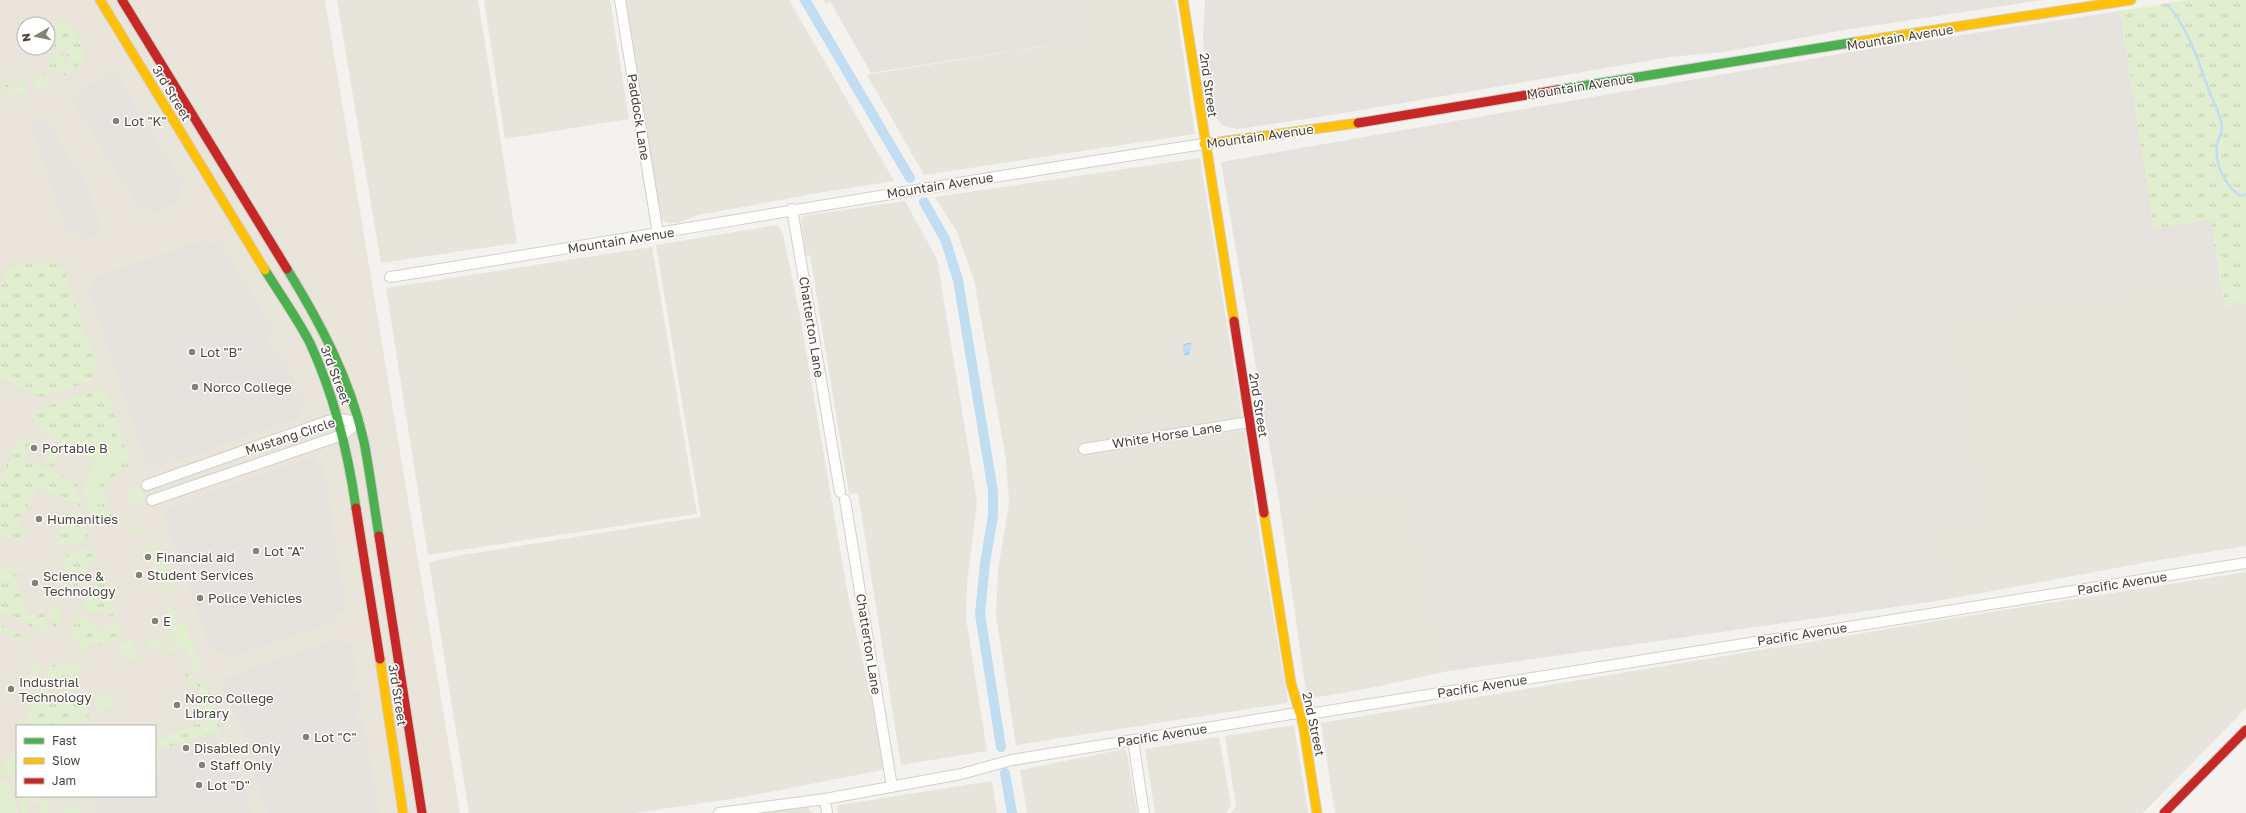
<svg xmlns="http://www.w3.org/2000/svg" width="2246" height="813" font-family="'Golos Text',sans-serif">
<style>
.residential{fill:#e7e4dc}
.industrial{fill:#e6e2de}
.education{fill:#eae5da;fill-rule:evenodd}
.grass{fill:url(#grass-tufts)}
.garden{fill:#e1eecf}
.parking{fill:#e6e3df}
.water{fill:url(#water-waves)}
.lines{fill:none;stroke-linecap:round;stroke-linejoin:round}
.stream{stroke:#c0ddf1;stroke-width:2.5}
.canal{stroke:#c0ddf1;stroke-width:10}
.street-casing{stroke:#d2d0cb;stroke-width:12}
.fast-casing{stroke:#d3cfc5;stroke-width:11}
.slow-casing{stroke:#d3cfc5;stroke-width:11}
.jam-casing{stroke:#d3cfc5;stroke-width:11}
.street{stroke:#fdfdfc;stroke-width:10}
.fast{stroke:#4caf50;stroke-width:9}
.slow{stroke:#ffc107;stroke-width:9}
.jam{stroke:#c62828;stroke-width:9}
.poi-dot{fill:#868178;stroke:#fff;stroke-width:1.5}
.labels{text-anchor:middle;stroke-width:3;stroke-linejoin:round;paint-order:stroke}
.street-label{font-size:13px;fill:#4b4439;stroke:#fff}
.poi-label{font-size:13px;fill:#4b4439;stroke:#fff;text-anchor:start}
</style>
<defs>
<pattern id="grass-tufts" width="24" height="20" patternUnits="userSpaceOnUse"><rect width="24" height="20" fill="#e1eecf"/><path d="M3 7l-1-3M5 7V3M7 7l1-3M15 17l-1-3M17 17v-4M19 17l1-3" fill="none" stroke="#c3cdb2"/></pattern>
<pattern id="water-waves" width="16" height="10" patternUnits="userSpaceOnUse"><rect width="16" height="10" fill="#c0ddf1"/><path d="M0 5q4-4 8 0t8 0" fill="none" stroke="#a6bfcf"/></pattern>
</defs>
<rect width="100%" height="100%" fill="#f4f2ee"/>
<path class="residential" d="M337,0H478L517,243L381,263Z
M484,0H610L629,119L505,139Z
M624,0H789L894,181L824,192L698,215L678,223H668L660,219Z
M1072,0H1175L1195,134L924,175L867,75L1079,40Z
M1200,158L1242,417L1240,419L1080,445L1081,455L1242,430L1245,433L1259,533L1288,702L1287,703L1016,745L996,615L998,571L1009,503L1006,459L974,280L957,232L935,197Z
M905,201L937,259L977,502L967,583L966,618L987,751L901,765L858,493L849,494L810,255L806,256L801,219L804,216Z
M778,225L784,238L801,321L847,590L877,725L883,764L882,770L744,797L635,813H469L429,562L463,555L701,517L656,245Z
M652,247L697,514L428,555L386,288Z
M2219,271L2225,307L2246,303V546L2159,560L1943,600L1930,524L1975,516L1942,316Z
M1413,477L1449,671L1365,689L1307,699L1279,501Z
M2246,572V708L2143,813H1335L1321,723L1966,616Z
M1294,725L1308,813H1231L1236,806L1225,736Z
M1219,737L1231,805L1226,813H1155L1145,749Z
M1124,749L1127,753L1137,813H1027L1020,770Z
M992,781L997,813H838L837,806L839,805Z
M808,806L809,810L813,813H761Z"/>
<path class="industrial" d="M823,0H1072L1079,40L871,73L830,1L826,4Z
M1205,0H2043L1844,30L1723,52L1670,57L1332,115L1237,129L1224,126L1215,117L1209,101L1203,37Z
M2120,11L2154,228L2211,219L2219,271L1942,316L1975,516L1930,524L1943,600L1449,671L1413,478L1279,501L1221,162L1851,52Z"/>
<path class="education" d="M0,0H325L460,813H0ZM24,24H48V48H24ZM17,726H155V796H17Z"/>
<path class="grass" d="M2185,0H2246V303L2225,307L2211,219L2154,229L2120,11Z
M60,18C71,22 80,43 86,53L84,55L87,59L64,76L62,75L68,65L65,50L52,53L58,20Z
M62,53L65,64L59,73L49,69V57Z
M46,74L52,77C48,85 42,89 33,87L32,84Z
M19,76L20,79L0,95V90Z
M22,81L26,83L27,96L25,97L19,91L0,102V100L17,85L19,88L22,86L21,83Z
M29,262L57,263V266L64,270L98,369L92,381L43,397L37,396L0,378V284L9,269L17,264Z
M100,389L106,392L109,399L131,464C128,469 121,471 116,475C103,487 94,506 104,521L95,526L85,500L98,496L101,480L116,463L118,456L117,450L104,429C91,432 87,443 82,454C70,448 36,432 33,418C35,407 88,392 100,389Z
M31,436L32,438L23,458L79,483L77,488L82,507L37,486L17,527L28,532L25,538L0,537V478L19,441Z
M53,446L61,450L53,467L44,463Z
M107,494V505L112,517L110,522L105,519C101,511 99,500 107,494Z
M71,508L80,513L88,536L87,539L58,549L55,540Z
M90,547L92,548L95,554L79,585L73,588L70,586L63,565L67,555Z
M20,566L24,569L14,573L29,616L43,611L49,630L43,633L0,611V569Z
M104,577L115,613L111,617L107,612L102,610L93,615L82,610V607L96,579Z
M59,606L63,617L58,628L54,629L47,610Z
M80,615L91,620L94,627L100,631L107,629L112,622L117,620L123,636L99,645L98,643L88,646L86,637L79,628L72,631L71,634L69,633L77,616Z
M0,624L32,640V642L29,641L24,642L2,631L0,634Z
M37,663L41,665L37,670L34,679L29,677L33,664Z
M53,664L56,665L52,673C59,676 67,676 74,673L79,687L78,689L70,692L62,687L56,691L44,684Z
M190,673L194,676L197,682L201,680L205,682L216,713L204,717L199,702L203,700L197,683L189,686L185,674Z
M28,679L34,681L26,697L22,695Z
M43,689L54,695L55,702L62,706L68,704L72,695L79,693L82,695L89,716L85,725L78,722L75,726H22L39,691Z
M217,715L222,731L217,738L215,732L157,751L155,739L206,721L205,719Z"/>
<path class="garden" d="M109,429L118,460L101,480L98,496L85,500L81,489L95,460L82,454L95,433Z
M128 495a8 8 0 1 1 16 0a8 8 0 1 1-16 0Z
M123,522L146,533L147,539L125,526H121Z
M156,539L174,591L170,592L152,540Z
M150,544L166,591L163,593L146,545Z
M172,606L177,622L173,624L167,607Z
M185,622L204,677C186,668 193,655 183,647L161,654L159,651L180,641L178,636L155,640L174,632L172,626Z
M75,626L86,637L87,656L80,652L79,643L70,635Z
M150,637L152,643L175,640L151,651L146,638Z
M132,640L138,658L124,663L118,645Z
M75,662L83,666C74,675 63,678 52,673L56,665L66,667Z
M110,692L115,706L97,712L92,698Z
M54,695L61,703L67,702L69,696L72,695L68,704L62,706L55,702Z
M17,756V780L1,772V769L5,760Z
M0,779L10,784L19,813H0Z
M17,796H35L50,804L49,813H41L39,805L27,800L25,801L29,813H23Z
M72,803L79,807L80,813H65L66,807Z"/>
<path class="parking" d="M114,70L185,185L179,189L181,195L177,201L159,212H153L147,207L140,211L72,100L85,88Z
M44,119L46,126L52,123L61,147L65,148L72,165L76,164L77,170H81L103,233L81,240L78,232L68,235L32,126L33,123Z
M206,239L209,247L219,241L276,333L269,337L272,350H274L275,355L281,354L307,406L301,409L303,416L176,461L174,454L167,455L169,462L152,467L147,464L88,289L94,287L91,278Z
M314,457L317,464L323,463L347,612L335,614L336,621L227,659L224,652H216L209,645L184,572L182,571L162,510L181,503L185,508L190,506L189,500Z
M339,638L342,646L352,644L358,682L351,683L353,692L360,693L362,709L356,713L357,719L363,718L379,813H267L248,757L247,750L250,748L242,725H238L221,680Z
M213,735L218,744L232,755L252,813H98L93,796H155V773L164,770L158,754Z"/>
<path class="water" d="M1191,342V350L1188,356H1185L1182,350L1184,344Z"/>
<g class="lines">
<path class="stream" d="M2168,5C2190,31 2199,64 2211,96C2215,105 2222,117 2222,128C2222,133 2218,139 2217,145C2215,165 2224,184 2240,196L2246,194"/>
<path class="canal" d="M805,0L910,178
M924,202L945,239L958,280L993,491V516L985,563L980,614L1001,747
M1005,773L1012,813"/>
<defs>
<path id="street" d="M620,0L658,234
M792,209L840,492
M390,277C661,234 932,185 1204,144
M1084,449L1249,422
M147,485L328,421L338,419L359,422
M152,500L342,435L359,422
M845,500L892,787
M1133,740L1144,813
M825,799L827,813
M719,813L825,799L961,774L1012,760L1291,714H1309L2246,563"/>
<path id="fast" d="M1557,90L1856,42
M287,269C321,324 350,379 364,442C370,473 374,505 379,536
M265,270C280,294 297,318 310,343C334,395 348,452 356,508"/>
<path id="slow" d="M100,0L265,270
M1183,0L1234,321
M1856,42L2131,0
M1204,144L1358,123
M1264,513L1291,683L1303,724L1317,813
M380,659L403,813"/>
<path id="jam" d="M122,0L287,269
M1358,123L1557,90
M1234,321L1264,513
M356,508L380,659
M379,536L422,813
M2164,813L2246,730"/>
</defs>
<use href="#street" class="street-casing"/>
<use href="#fast" class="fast-casing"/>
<use href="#slow" class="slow-casing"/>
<use href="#jam" class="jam-casing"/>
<use href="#street" class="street"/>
<use href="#fast" class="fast"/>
<use href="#slow" class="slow"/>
<use href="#jam" class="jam"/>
</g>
<g class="poi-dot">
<circle cx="116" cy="121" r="4"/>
<circle cx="192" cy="352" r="4"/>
<circle cx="195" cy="387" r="4"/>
<circle cx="34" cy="448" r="4"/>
<circle cx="39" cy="519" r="4"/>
<circle cx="256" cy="551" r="4"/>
<circle cx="148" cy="557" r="4"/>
<circle cx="139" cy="575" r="4"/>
<circle cx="35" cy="583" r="4"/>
<circle cx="200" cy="598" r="4"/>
<circle cx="155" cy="621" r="4"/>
<circle cx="11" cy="689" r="4"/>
<circle cx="177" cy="705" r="4"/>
<circle cx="306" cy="737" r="4"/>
<circle cx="186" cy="748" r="4"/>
<circle cx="202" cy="765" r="4"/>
<circle cx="199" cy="785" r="4"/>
</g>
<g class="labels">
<g class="street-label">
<text transform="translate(1900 37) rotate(-9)" y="5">Mountain Avenue</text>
<text transform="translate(1209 85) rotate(82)" y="5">2nd Street</text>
<text transform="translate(1580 86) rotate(-9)" y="5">Mountain Avenue</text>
<text transform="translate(172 93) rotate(59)" y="5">3rd Street</text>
<text transform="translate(639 117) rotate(81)" y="5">Paddock Lane</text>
<text transform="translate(1260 136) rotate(-8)" y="5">Mountain Avenue</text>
<text transform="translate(940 185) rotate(-9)" y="5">Mountain Avenue</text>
<text transform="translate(621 240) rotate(-9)" y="5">Mountain Avenue</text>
<text transform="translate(812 327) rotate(81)" y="5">Chatterton Lane</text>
<text transform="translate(336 375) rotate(69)" y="5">3rd Street</text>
<text transform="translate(1259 405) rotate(81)" y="5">2nd Street</text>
<text transform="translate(1167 435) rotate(-9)" y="5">White Horse Lane</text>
<text transform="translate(290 436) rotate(-18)" y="5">Mustang Circle</text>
<text transform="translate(2122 583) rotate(-9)" y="5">Pacific Avenue</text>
<text transform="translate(1802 634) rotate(-9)" y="5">Pacific Avenue</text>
<text transform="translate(869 644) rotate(81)" y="5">Chatterton Lane</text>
<text transform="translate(1482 686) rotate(-9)" y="5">Pacific Avenue</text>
<text transform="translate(398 695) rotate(81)" y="5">3rd Street</text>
<text transform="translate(1314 724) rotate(78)" y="5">2nd Street</text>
<text transform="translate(1162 735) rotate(-9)" y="5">Pacific Avenue</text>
</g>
<g class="poi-label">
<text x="124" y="126">Lot "K"</text>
<text x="200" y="357">Lot "B"</text>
<text x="203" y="392">Norco College</text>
<text x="42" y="453">Portable B</text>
<text x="47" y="524">Humanities</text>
<text x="264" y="556">Lot "A"</text>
<text x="156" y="562">Financial aid</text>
<text x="147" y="580">Student Services</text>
<text x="43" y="581">Science &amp;<tspan x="43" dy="15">Technology</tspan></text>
<text x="208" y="603">Police Vehicles</text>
<text x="163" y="626">E</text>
<text x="19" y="687">Industrial<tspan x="19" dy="15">Technology</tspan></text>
<text x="185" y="703">Norco College<tspan x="185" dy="15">Library</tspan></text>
<text x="314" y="742">Lot "C"</text>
<text x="194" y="753">Disabled Only</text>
<text x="210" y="770">Staff Only</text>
<text x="207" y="790">Lot "D"</text>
</g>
</g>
<rect x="16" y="725" width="140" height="72" fill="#ffffff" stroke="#b7b4b0"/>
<rect x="24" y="738" width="20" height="6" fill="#4caf50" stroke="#b7b4b0"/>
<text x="52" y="745" font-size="12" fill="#4b4439">Fast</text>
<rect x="24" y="758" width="20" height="6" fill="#ffc107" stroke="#b7b4b0"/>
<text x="52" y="765" font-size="12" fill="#4b4439">Slow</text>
<rect x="24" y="778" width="20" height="6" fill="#c62828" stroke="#b7b4b0"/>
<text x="52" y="785" font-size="12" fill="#4b4439">Jam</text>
<g transform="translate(36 36) rotate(261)"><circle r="19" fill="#ffffff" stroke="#b7b4b0"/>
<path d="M0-3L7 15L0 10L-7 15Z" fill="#868178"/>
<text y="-6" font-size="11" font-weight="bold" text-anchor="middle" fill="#4b4439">N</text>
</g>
</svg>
